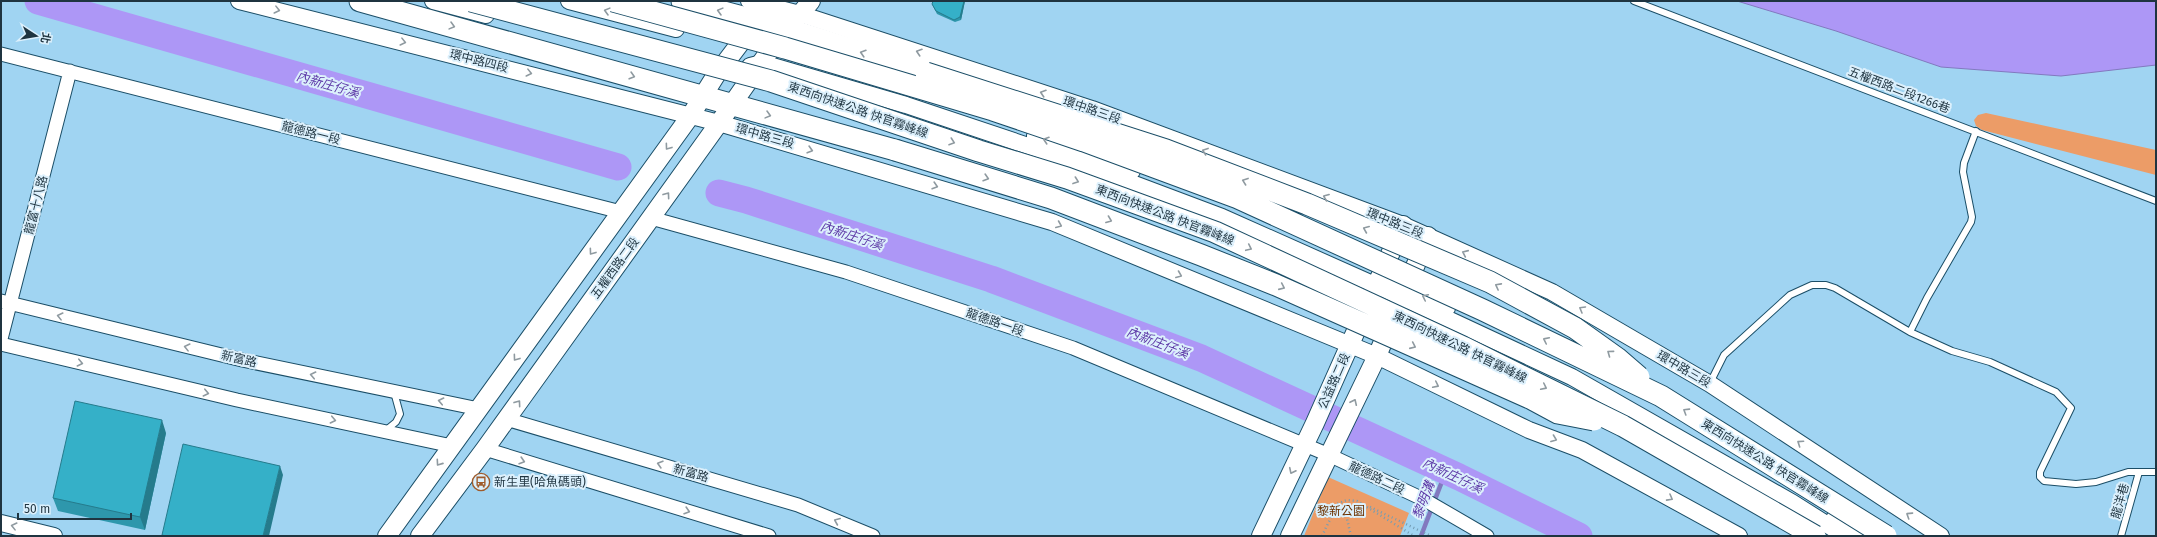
<svg xmlns="http://www.w3.org/2000/svg" width="2157" height="537" font-family="'Fira Sans','Noto Sans TC',sans-serif">
<style>
.green{fill:#ec9c67}
.water{fill:#ad97f6;stroke:#8279bf}
.lines{fill:none;stroke-linecap:round;stroke-linejoin:round}
.stream{stroke:#8279bf;stroke-width:4.5}
.river{stroke:#ad97f6;stroke-width:27}
.service-casing{stroke:#1b4e67;stroke-width:8}
.minor-casing{stroke:#1b4e67;stroke-width:15}
.tertiary-casing{stroke:#1b4e67;stroke-width:18}
.secondary-casing{stroke:#1b4e67;stroke-width:20}
.trunk-casing{stroke:#1b4e67;stroke-width:23}
.path{stroke:#739db4;stroke-width:2.5;stroke-dasharray:1 3;stroke-linecap:butt}
.service{stroke:#fff;stroke-width:6}
.minor{stroke:#fff;stroke-width:13}
.tertiary{stroke:#fff;stroke-width:16}
.secondary{stroke:#fff;stroke-width:18}
.trunk{stroke:#fff;stroke-width:21}
.trunk-bridge-casing{stroke:#1b4e67;stroke-width:23;stroke-linecap:butt}
.trunk-bridge{stroke:#fff;stroke-width:21}
.wall{fill:#2e97ac}
.shaded-wall{fill:#257b8c}
.building{fill:#35b0c8;stroke:#257b8c}
.oneway{stroke:#8f9aa0}
.labels{text-anchor:middle;stroke-width:4;stroke-linejoin:round;paint-order:stroke}
.street-label{font-size:12px;fill:#1f3440;stroke:#dcf0fc}
.poi-label{font-size:12px;fill:#1f3440;stroke:#dcf0fc;text-anchor:start}
.park-label{font-size:12px;fill:#6c3200;stroke:#dcf0fc}
.water-label{font-size:13px;font-style:italic;fill:#5d39a7;stroke:#dcf0fc}
</style>
<rect width="100%" height="100%" fill="#a0d4f2"/>
<path class="green" d="M1986,113L2156,150V175L1982,130L1976,126L1974,120L1978,115Z
M1328,477L1409,513L1400,536H1304Z"/>
<path class="water" d="M1737,1H2156V65L2061,76L1941,67L1836,31Z"/>
<g class="lines">
<path class="stream" d="M1421,536L1446,471"/>
<path class="river" d="M38,1L618,167
M719,193L746,200L991,279L1201,358L1459,477L1579,536"/>
<defs>
<path id="service" d="M1634,1L2156,201
M1910,332L1952,351L1990,362L2056,392L2071,408L2040,472V477L2044,481L2076,484L2096,482L2128,472H2156
M1710,383L1724,355L1790,295L1812,285H1826L1835,288L1910,332L1927,298L1971,222L1972,217L1963,172L1964,163L1976,131
M385,431L396,422L400,414L394,392
M2121,536L2139,472"/>
<path id="minor" d="M1,54L621,212
M651,218L846,272L1073,348L1329,455L1425,500L1487,536
M1,301L242,360L479,409
M1,339L70,71
M1,344L237,400L452,446
M506,419L798,505L873,536
M485,449L769,536"/>
<path id="tertiary" d="M239,1L719,123L1052,222L1377,356L1529,430L1582,450L1739,536
M433,1L486,15
M569,1L676,29
M749,1L800,14L1092,109L1403,225L1552,292L1710,384L1941,536
M750,66L762,63L906,105L1073,161L1222,217L1377,286L1572,377L1793,503L1845,536
M1035,136L1132,171
M1394,283L1447,308
M1835,517L1865,536
M1,523L54,536"/>
<path id="secondary" d="M387,536L691,115L716,75L772,1
M420,536L485,449L719,123L768,53L811,1
M1261,536L1315,423L1403,225
M1290,536L1377,356L1428,236"/>
<path id="trunk" d="M360,1L895,150
M682,1L788,29L926,73"/>
</defs>
<use href="#service" class="service-casing"/>
<use href="#minor" class="minor-casing"/>
<use href="#tertiary" class="tertiary-casing"/>
<use href="#secondary" class="secondary-casing"/>
<use href="#trunk" class="trunk-casing"/>
<path class="path" d="M1370,507L1431,536
M1322,536L1337,505
M1351,536L1347,519L1337,504L1347,500L1357,501L1414,536"/>
<use href="#service" class="service"/>
<use href="#minor" class="minor"/>
<use href="#tertiary" class="tertiary"/>
<use href="#secondary" class="secondary"/>
<use href="#trunk" class="trunk"/>
<defs>
<path id="trunk-bridge" d="M471,1L771,81L979,151L1067,178L1215,232L1463,347L1623,426L1815,536
M613,1L785,48L993,110L1084,141L1238,198L1483,310L1661,396L1886,536
M926,73L1166,150L1307,204L1490,282L1575,328L1617,358L1639,377
M895,150L1051,198L1201,255L1276,285L1532,399L1558,413L1594,420"/>
</defs>
<use href="#trunk-bridge" class="trunk-bridge-casing"/>
<use href="#trunk-bridge" class="trunk-bridge"/>
</g>
<path class="wall" d="M965,1L961,20L955,22L937,14L932,4Z
M166,433L145,530L58,511L53,498Z"/>
<path class="shaded-wall" d="M964,1H965L961,20L960,17Z
M162,420L166,433L145,530L140,517Z
M280,466L283,475L269,536H263Z"/>
<path class="building" d="M933,1H964L960,17L954,20L936,11L932,4Z
M75,401L162,420L140,517L53,498Z
M183,444L280,466L263,536H166L162,535Z"/>
<defs><path id="oneway-chevron" d="M-2-3.5L2.5 0L-2 3.5" fill="none" stroke-width="1.6" stroke-linecap="round" stroke-linejoin="round"/></defs>
<g class="oneway">
<use href="#oneway-chevron" transform="translate(277 10) rotate(14)"/>
<use href="#oneway-chevron" transform="translate(607 11) rotate(-165)"/>
<use href="#oneway-chevron" transform="translate(720 11) rotate(-165)"/>
<use href="#oneway-chevron" transform="translate(452 26) rotate(15)"/>
<use href="#oneway-chevron" transform="translate(403 42) rotate(14)"/>
<use href="#oneway-chevron" transform="translate(919 52) rotate(-162)"/>
<use href="#oneway-chevron" transform="translate(863 53) rotate(-163)"/>
<use href="#oneway-chevron" transform="translate(529 73) rotate(14)"/>
<use href="#oneway-chevron" transform="translate(632 76) rotate(16)"/>
<use href="#oneway-chevron" transform="translate(1043 93) rotate(-162)"/>
<use href="#oneway-chevron" transform="translate(768 115) rotate(15)"/>
<use href="#oneway-chevron" transform="translate(1046 140) rotate(-162)"/>
<use href="#oneway-chevron" transform="translate(952 142) rotate(19)"/>
<use href="#oneway-chevron" transform="translate(668 147) rotate(126)"/>
<use href="#oneway-chevron" transform="translate(810 150) rotate(16)"/>
<use href="#oneway-chevron" transform="translate(1205 151) rotate(-160)"/>
<use href="#oneway-chevron" transform="translate(986 178) rotate(17)"/>
<use href="#oneway-chevron" transform="translate(1076 181) rotate(20)"/>
<use href="#oneway-chevron" transform="translate(1245 181) rotate(-160)"/>
<use href="#oneway-chevron" transform="translate(935 186) rotate(17)"/>
<use href="#oneway-chevron" transform="translate(667 195) rotate(-54)"/>
<use href="#oneway-chevron" transform="translate(1326 197) rotate(-159)"/>
<use href="#oneway-chevron" transform="translate(1109 220) rotate(21)"/>
<use href="#oneway-chevron" transform="translate(1059 225) rotate(23)"/>
<use href="#oneway-chevron" transform="translate(1366 229) rotate(-157)"/>
<use href="#oneway-chevron" transform="translate(1249 248) rotate(25)"/>
<use href="#oneway-chevron" transform="translate(592 252) rotate(126)"/>
<use href="#oneway-chevron" transform="translate(1465 253) rotate(-156)"/>
<use href="#oneway-chevron" transform="translate(1179 275) rotate(22)"/>
<use href="#oneway-chevron" transform="translate(1498 286) rotate(-152)"/>
<use href="#oneway-chevron" transform="translate(1282 287) rotate(24)"/>
<use href="#oneway-chevron" transform="translate(1425 297) rotate(-154)"/>
<use href="#oneway-chevron" transform="translate(1582 309) rotate(-150)"/>
<use href="#oneway-chevron" transform="translate(60 316) rotate(-166)"/>
<use href="#oneway-chevron" transform="translate(1546 340) rotate(-154)"/>
<use href="#oneway-chevron" transform="translate(1413 346) rotate(24)"/>
<use href="#oneway-chevron" transform="translate(187 347) rotate(-166)"/>
<use href="#oneway-chevron" transform="translate(1610 353) rotate(-144)"/>
<use href="#oneway-chevron" transform="translate(516 358) rotate(126)"/>
<use href="#oneway-chevron" transform="translate(80 363) rotate(13)"/>
<use href="#oneway-chevron" transform="translate(313 375) rotate(-168)"/>
<use href="#oneway-chevron" transform="translate(1436 385) rotate(26)"/>
<use href="#oneway-chevron" transform="translate(1544 387) rotate(26)"/>
<use href="#oneway-chevron" transform="translate(206 393) rotate(13)"/>
<use href="#oneway-chevron" transform="translate(441 401) rotate(-168)"/>
<use href="#oneway-chevron" transform="translate(1354 402) rotate(-65)"/>
<use href="#oneway-chevron" transform="translate(518 403) rotate(-54)"/>
<use href="#oneway-chevron" transform="translate(1686 411) rotate(-148)"/>
<use href="#oneway-chevron" transform="translate(333 420) rotate(12)"/>
<use href="#oneway-chevron" transform="translate(1554 439) rotate(21)"/>
<use href="#oneway-chevron" transform="translate(1800 443) rotate(-146)"/>
<use href="#oneway-chevron" transform="translate(522 461) rotate(17)"/>
<use href="#oneway-chevron" transform="translate(439 463) rotate(125)"/>
<use href="#oneway-chevron" transform="translate(660 464) rotate(-164)"/>
<use href="#oneway-chevron" transform="translate(1292 471) rotate(116)"/>
<use href="#oneway-chevron" transform="translate(1670 498) rotate(29)"/>
<use href="#oneway-chevron" transform="translate(687 511) rotate(17)"/>
<use href="#oneway-chevron" transform="translate(1909 515) rotate(-147)"/>
<use href="#oneway-chevron" transform="translate(837 521) rotate(-157)"/>
<use href="#oneway-chevron" transform="translate(14 526) rotate(-166)"/>
</g>
<defs>
<symbol id="bus-ring" viewBox="-11 -11 22 22"><circle r="9.5" fill="#dcf0fc" stroke="#9f5b2b" stroke-width="1.5"/><path d="M-5-6H5V4H4V6H2V4H-2V6H-4V4H-5ZM-3.5-4V0h7V-4ZM-3.5 1.2v1.5H-2V1.2ZM2 1.2v1.5H3.5V1.2Z" fill="#9f5b2b"/></symbol>
</defs>
<g fill-rule="evenodd">
<use href="#bus-ring" x="471" y="472" width="20" height="20"/>
</g>
<g class="labels">
<g class="street-label">
<text transform="translate(479 61) rotate(14)" y="4">環中路四段</text>
<text transform="translate(1899 90) rotate(21)" y="4">五權西路二段1266巷</text>
<text transform="translate(858 110) rotate(19)" y="4">東西向快速公路 快官霧峰線</text>
<text transform="translate(1092 110) rotate(19)" y="4">環中路三段</text>
<text transform="translate(311 133) rotate(14)" y="4">龍德路一段</text>
<text transform="translate(765 136) rotate(16)" y="4">環中路三段</text>
<text transform="translate(36 205) rotate(-76)" y="4">龍富十八路</text>
<text transform="translate(1165 215) rotate(21)" y="4">東西向快速公路 快官霧峰線</text>
<text transform="translate(1395 223) rotate(22)" y="4">環中路三段</text>
<text transform="translate(615 268) rotate(-54)" y="4">五權西路二段</text>
<text transform="translate(995 322) rotate(19)" y="4">龍德路一段</text>
<text transform="translate(1460 347) rotate(26)" y="4">東西向快速公路 快官霧峰線</text>
<text transform="translate(239 359) rotate(13)" y="4">新富路</text>
<text transform="translate(1684 369) rotate(30)" y="4">環中路三段</text>
<text transform="translate(1334 381) rotate(-66)" y="4">公益路二段</text>
<text transform="translate(1765 461) rotate(32)" y="4">東西向快速公路 快官霧峰線</text>
<text transform="translate(691 473) rotate(16)" y="4">新富路</text>
<text transform="translate(1377 478) rotate(25)" y="4">龍德路二段</text>
<text transform="translate(2120 501) rotate(-74)" y="4">龍洋巷</text>
</g>
<g class="poi-label">
<text x="494" y="486">新生里(哈魚碼頭)</text>
</g>
<g class="park-label">
<text x="1341" y="515">黎新公園</text>
</g>
<g class="water-label">
<text transform="translate(328 84) rotate(16)" y="5">內新庄仔溪</text>
<text transform="translate(852 235) rotate(18)" y="5">內新庄仔溪</text>
<text transform="translate(1158 342) rotate(21)" y="5">內新庄仔溪</text>
<text transform="translate(1453 475) rotate(25)" y="5">內新庄仔溪</text>
<text transform="translate(1423 500) rotate(-69)" y="5">黎明溝</text>
</g>
</g>
<rect width="2157" height="537" fill="none" stroke="#1f3440" stroke-width="4"/>
<g transform="translate(36 36) rotate(102)" stroke="#dcf0fc" stroke-width="3" paint-order="stroke">
<path d="M0-3L7 15L0 10L-7 15Z" fill="#1f3440"/>
<text y="-6" font-size="11" font-weight="bold" text-anchor="middle" fill="#1f3440">北</text>
</g>
<path d="M18 513v6h113v-6" fill="none" stroke="#1f3440" stroke-width="2"/>
<text x="24" y="513" font-size="12" fill="#1f3440" stroke="#dcf0fc" stroke-width="3" paint-order="stroke">50 m</text>
</svg>
